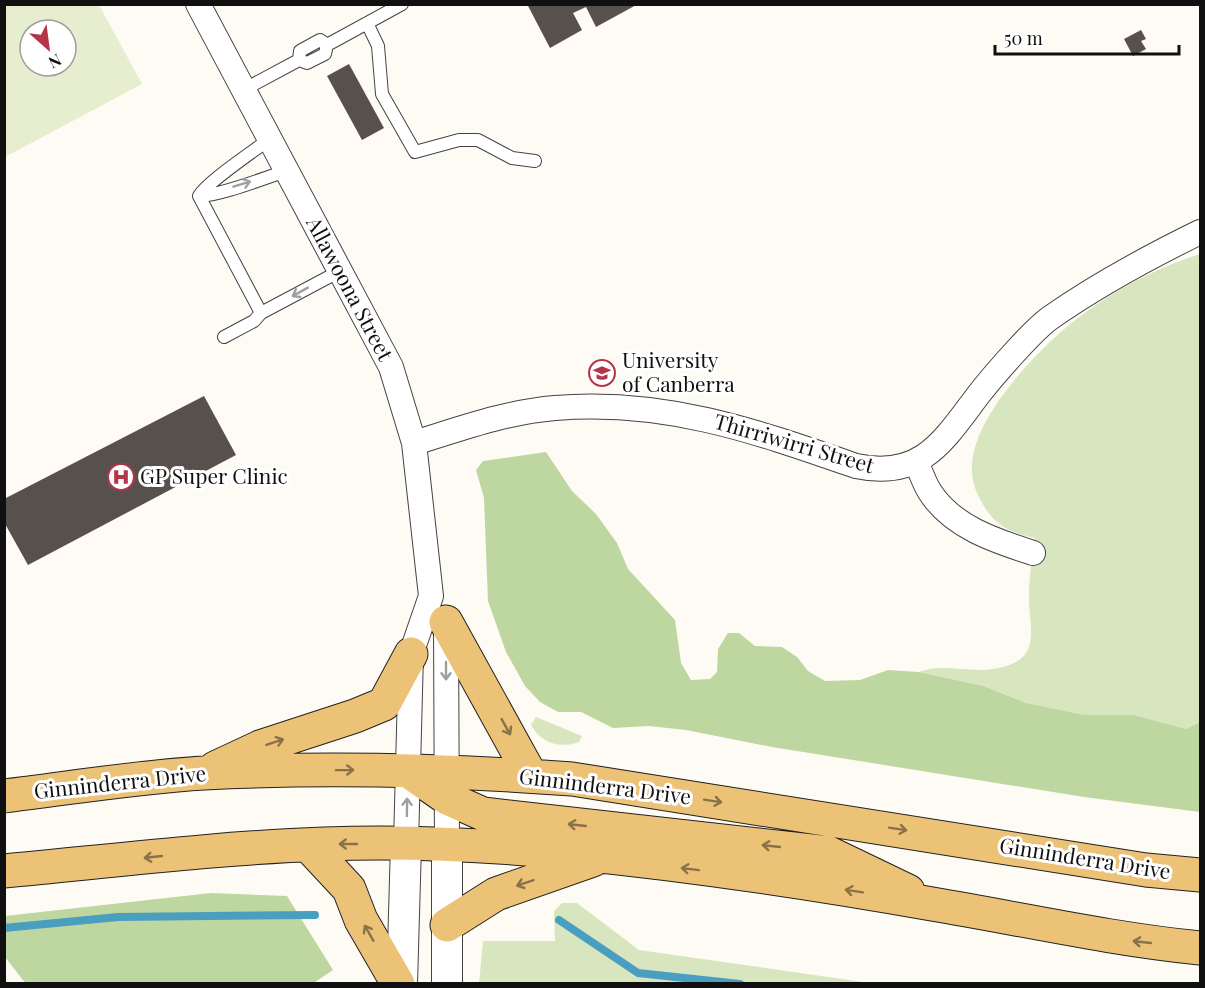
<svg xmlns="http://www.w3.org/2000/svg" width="1205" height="988" font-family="'Playfair Display',serif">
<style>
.green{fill:#d8e6bf}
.forest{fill:#bed6a0}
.pitch{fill:#e7eed0;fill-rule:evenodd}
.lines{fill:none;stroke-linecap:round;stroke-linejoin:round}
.stream{stroke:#4a9fc1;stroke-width:8}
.building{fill:#58504d}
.service-casing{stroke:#434343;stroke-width:14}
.minor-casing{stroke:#434343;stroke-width:26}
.tertiary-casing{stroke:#434343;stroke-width:32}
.primary-casing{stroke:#212121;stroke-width:35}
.service{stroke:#fff;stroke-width:12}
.minor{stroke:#fff;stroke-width:24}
.tertiary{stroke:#fff;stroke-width:30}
.primary{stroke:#ecc276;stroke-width:33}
.oneway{stroke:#9f9f9f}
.oneway2{stroke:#897248}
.labels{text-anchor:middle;stroke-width:6;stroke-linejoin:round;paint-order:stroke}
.street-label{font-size:21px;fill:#101010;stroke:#fff}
.poi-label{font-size:21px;fill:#101010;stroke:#fff;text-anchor:start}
</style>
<rect width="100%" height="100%" fill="#fefbf4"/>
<path class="green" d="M1200,254V722L1186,729L1134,715H1085L1026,703L984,686L919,672C943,663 968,673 993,669C1047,661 1027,627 1029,589C1030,573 1032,555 1035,538C1004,531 991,523 977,493C963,462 980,429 997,403C1046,333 1118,280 1200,254Z
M536,717L582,736L579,742C559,749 541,743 531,725Z
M562,903H577L639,950L870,983H479L483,941H555L554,911Z"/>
<path class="forest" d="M546,452L572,491L596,514L617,543L628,569L675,620L681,663L691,680L710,679L717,672L718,649L728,633H739L755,646L782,647L797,657L808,671L825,681L860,680L888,670L919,672L984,686L1026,703L1085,715H1134L1186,729L1200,722V812L1084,797L772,747L686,730L649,726L613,728L581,712H558L540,702L525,686L506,652L488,601L484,498L476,470L483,461Z
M211,893L287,896L333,970L312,984H26L5,957V916Z"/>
<path class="pitch" d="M5,4L99,5L142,84L5,157ZM30,30H66V66H30Z"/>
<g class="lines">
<path class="stream" d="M559,920L638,973L740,984
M4,928L118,917L315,915"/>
</g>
<path class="building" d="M527,4H638L596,27L586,7L573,13L582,30L550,48Z
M1141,30L1146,39L1141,41L1146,49L1133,56L1124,39Z
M349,64L384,128L362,140L327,76Z
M204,396L236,455L28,565L4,522V499Z"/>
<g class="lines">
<defs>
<path id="service" d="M367,23L378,46L382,94L415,152L459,140H478L512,158L535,161
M299,60L300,51L320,40L327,45
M243,90L299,60L307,63L325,54L327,45L402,4
M199,196L261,313
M199,196C219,196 264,178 286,171
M199,196C208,181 252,153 269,139
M224,337L254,321L261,313L340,271"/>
<path id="minor" d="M198,4L391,367L414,443L431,596L411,654L406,844
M414,443C460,429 506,412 555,408C665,399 755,431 856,466C922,480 944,440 979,394C993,376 1032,331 1050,318C1097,285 1149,257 1200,232
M916,462C921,472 924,483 930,492C952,527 996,541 1033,553
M446,624L447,845"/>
<path id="tertiary" d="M447,845V984
M402,984L406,844"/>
<path id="primary" d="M446,622L531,776
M215,768L260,747L355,716L384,704L411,654
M408,771L447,798L483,814L829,853L908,891
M4,796C70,788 137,777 204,773C326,767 450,770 572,779L1146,870L1200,875
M308,845L349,889L361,920L398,984
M4,871C111,861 217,848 324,844C406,841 490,845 572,853C692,865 813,883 932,904C1022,919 1110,939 1200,948
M447,925L496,894L593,860"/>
</defs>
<use href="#service" class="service-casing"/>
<use href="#minor" class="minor-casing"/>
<use href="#tertiary" class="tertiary-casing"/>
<use href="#primary" class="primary-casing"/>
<use href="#service" class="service"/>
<use href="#minor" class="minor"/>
<use href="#tertiary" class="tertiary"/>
<use href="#primary" class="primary"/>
</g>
<defs><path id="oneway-shaft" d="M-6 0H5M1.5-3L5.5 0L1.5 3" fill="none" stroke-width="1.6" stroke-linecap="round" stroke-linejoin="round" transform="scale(1.5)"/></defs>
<g class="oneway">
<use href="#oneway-shaft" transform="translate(242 184) rotate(-17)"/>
<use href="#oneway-shaft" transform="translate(300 292) rotate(151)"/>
<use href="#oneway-shaft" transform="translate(446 671) rotate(90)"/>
<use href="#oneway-shaft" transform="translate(407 807) rotate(-89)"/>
</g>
<g class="oneway2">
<use href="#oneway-shaft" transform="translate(506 727) rotate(61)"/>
<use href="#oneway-shaft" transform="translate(275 742) rotate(-18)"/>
<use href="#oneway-shaft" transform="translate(345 770) rotate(-1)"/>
<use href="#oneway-shaft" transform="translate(713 801) rotate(9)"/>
<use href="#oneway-shaft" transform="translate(577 825) rotate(-174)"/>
<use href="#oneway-shaft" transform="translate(898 829) rotate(9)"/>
<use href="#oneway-shaft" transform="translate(348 844) rotate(180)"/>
<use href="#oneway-shaft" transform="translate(771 846) rotate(-174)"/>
<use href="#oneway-shaft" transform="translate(153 857) rotate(174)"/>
<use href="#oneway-shaft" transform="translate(690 869) rotate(-173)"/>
<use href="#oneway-shaft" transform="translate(525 883) rotate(161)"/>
<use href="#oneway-shaft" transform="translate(854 891) rotate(-171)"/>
<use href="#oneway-shaft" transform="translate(369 933) rotate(-120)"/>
<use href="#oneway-shaft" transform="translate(1142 942) rotate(-174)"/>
</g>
<defs>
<symbol id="university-ring" viewBox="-11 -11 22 22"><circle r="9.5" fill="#fff" stroke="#b43448" stroke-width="1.5"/><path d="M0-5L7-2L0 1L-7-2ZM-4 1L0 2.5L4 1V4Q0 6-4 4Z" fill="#b43448"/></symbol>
<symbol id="hospital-ring" viewBox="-11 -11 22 22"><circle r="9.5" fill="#fff" stroke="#b43448" stroke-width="1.5"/><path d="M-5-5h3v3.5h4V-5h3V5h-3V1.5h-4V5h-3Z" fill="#b43448"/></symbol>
</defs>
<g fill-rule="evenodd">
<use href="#university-ring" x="587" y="358" width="30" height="30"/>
<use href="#hospital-ring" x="106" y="462" width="30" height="30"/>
</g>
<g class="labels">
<g class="street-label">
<text transform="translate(349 289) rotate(62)" y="7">Allawoona Street</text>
<text transform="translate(794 444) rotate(16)" y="7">Thirriwirri Street</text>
<text transform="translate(120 783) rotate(-6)" y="7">Ginninderra Drive</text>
<text transform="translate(605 787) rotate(7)" y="7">Ginninderra Drive</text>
<text transform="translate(1085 859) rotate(9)" y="7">Ginninderra Drive</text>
</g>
<g class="poi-label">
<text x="622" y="368">University<tspan x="622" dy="24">of Canberra</tspan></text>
<text x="140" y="484">GP Super Clinic</text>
</g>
</g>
<rect width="1205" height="988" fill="none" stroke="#101010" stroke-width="12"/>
<g transform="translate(48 48) rotate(152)"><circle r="28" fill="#ffffff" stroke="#9f9f9f" stroke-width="1.5"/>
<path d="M0-4.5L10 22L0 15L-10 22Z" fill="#b43448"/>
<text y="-9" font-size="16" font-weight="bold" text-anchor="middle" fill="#101010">N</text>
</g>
<path d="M995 45v9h184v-9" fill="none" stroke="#101010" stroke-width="3"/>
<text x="1004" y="45" font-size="18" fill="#101010" stroke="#ffffff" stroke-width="4.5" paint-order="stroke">50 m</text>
</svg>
